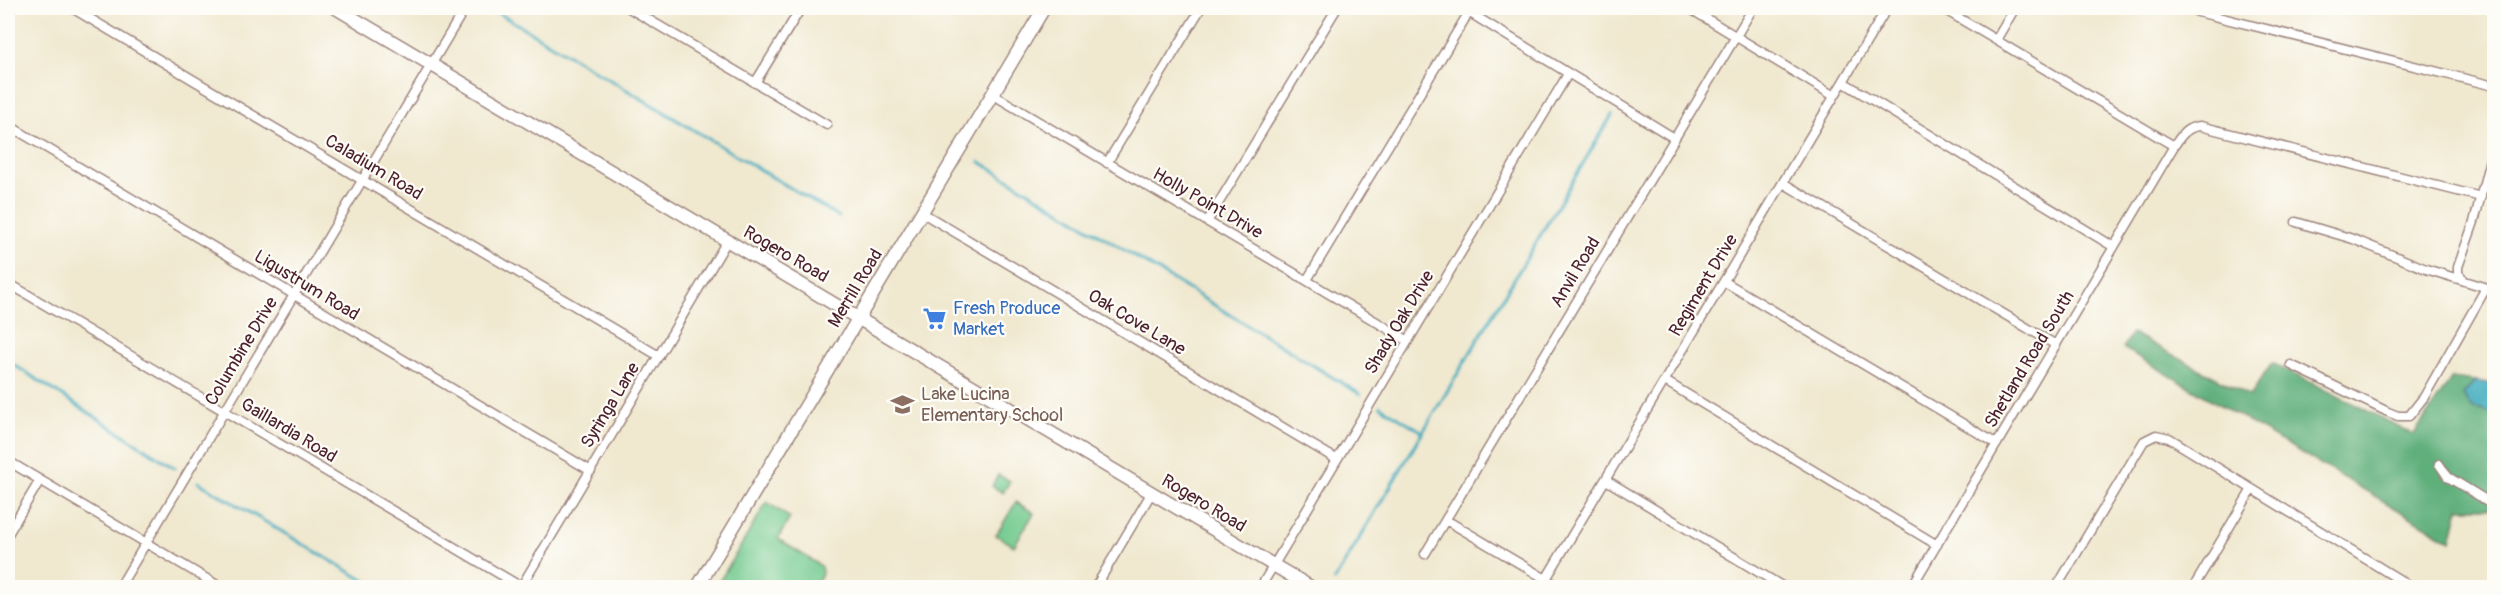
<svg xmlns="http://www.w3.org/2000/svg" width="2502" height="595" font-family="Pangolin,sans-serif">
<style>
.green{fill:#74cb90;stroke:#5f755e;stroke-width:1.5}
.forest{fill:#5faf7a;stroke:#546752;stroke-width:1.5}
.water{fill:#3eaabe;stroke:#446474;stroke-width:1.5}
.lines{fill:none;stroke-linecap:round;stroke-linejoin:round}
.stream{stroke:#3eaabe;stroke-width:3}
.street-casing{stroke:#9d847d;stroke-width:11}
.secondary-casing{stroke:#9d847d;stroke-width:15}
.street{stroke:#fff;stroke-width:8}
.secondary{stroke:#fff;stroke-width:12}
.labels{text-anchor:middle;stroke-width:4.5;stroke-linejoin:round;paint-order:stroke}
.street-label{font-size:18px;fill:#4a1f2b;stroke:#fdfcf7}
.shop-label{font-size:18px;fill:#366cbe;stroke:#fdfcf7;text-anchor:start}
.education-label{font-size:18px;fill:#785e54;stroke:#fdfcf7;text-anchor:start}
</style>
<rect width="100%" height="100%" fill="#fdfcf7"/>
<filter id="ink" filterUnits="userSpaceOnUse"><feTurbulence type="fractalNoise" baseFrequency=".0167" numOctaves="2"/><feDisplacementMap in="SourceGraphic" scale="12" xChannelSelector="R" yChannelSelector="G"/><feConvolveMatrix kernelMatrix="1 2 1 2 8 2 1 2 1" color-interpolation-filters="sRGB"/></filter>
<filter id="wash" filterUnits="userSpaceOnUse"><feTurbulence type="fractalNoise" baseFrequency=".008" numOctaves="4" result="noise"/><feDisplacementMap in="SourceGraphic" scale="24" xChannelSelector="R" yChannelSelector="G"/><feGaussianBlur stdDeviation="1.35" result="paint"/><feColorMatrix in="noise" values="0 0 0 0 0 0 0 0 0 0 0 0 0 0 0 0 0 1.4 0 .05"/><feComposite in="paint" operator="in"/></filter>
<g filter="url(#wash)">
<rect width="100%" height="100%" fill="#f0e8cf"/>
<path class="green" d="M998,475L1010,481L1003,493L992,486Z
M767,502L790,518L778,539L821,566L822,574L814,587H716Z
M1016,502L1034,513L1014,546L996,535Z"/>
<path class="forest" d="M2132,333L2250,396L2272,363L2414,434L2452,378L2475,381L2463,395L2472,408L2494,413V508H2459L2451,541L2123,348Z"/>
<path class="water" d="M2475,381L2494,384V413L2472,408L2463,395Z"/>
<g class="lines">
<path class="stream" d="M490,8L839,217
M980,162L1360,394
M8,361L175,468
M1380,406L1423,432
M198,482L377,588
M1334,581L1612,115"/>
</g>
</g>
<g filter="url(#ink)">
<g class="lines">
<defs>
<path id="street" d="M72,8L659,356
M629,8L827,125
M1462,8L1674,138
M1689,8L1834,96
M1942,8L2174,146
M2188,8L2198,12L2494,86
M1996,40L2015,8
M1843,82L2114,247
M755,83L801,8
M992,94L1407,340
M8,125L591,471
M1107,163L1201,8
M1783,183L2056,345
M921,212L1336,459
M1207,222L1337,8
M2296,222L2353,239L2426,269L2494,290
M1307,280L1469,12
M2464,280L2458,273V267L2474,222L2494,144
M1725,282L1997,444
M8,283L523,588
M2291,365L2388,412L2398,416H2409L2424,397L2486,288
M1665,381L1937,545
M8,461L222,588
M2439,464L2448,477L2494,505
M1606,480L1785,588
M1446,520L1561,588
M8,534L40,480
M1425,554L1753,8
M1546,579L1887,8
M521,587L727,241
M119,588L465,8
M1095,588L1152,492
M1260,588L1568,74
M1911,588L2174,146C2181,136 2186,127 2200,126L2481,197
M2056,588L2144,441L2156,435L2169,438L2413,588
M2193,588L2252,489"/>
<path id="secondary" d="M336,8L1312,588
M697,588L1044,8"/>
</defs>
<use href="#street" class="street-casing"/>
<use href="#secondary" class="secondary-casing"/>
<use href="#street" class="street"/>
<use href="#secondary" class="secondary"/>
</g>
</g>
<defs>
<symbol id="supermarket-bare" viewBox="-9 -9 18 18"><path d="M-6-5.5h2.5l.6 2H6L4.5 2H-2.5L-4.4-4H-6ZM-1.5 3.2a1.3 1.3 0 1 0 .1 0ZM3 3.2a1.3 1.3 0 1 0 .1 0Z" fill="#3f7fe0" stroke="#fdfcf7" stroke-width="2.5" paint-order="stroke"/></symbol>
<symbol id="school-bare" viewBox="-9 -9 18 18"><path d="M0-5L7-2L0 1L-7-2ZM-4 1L0 2.5L4 1V4Q0 6-4 4Z" fill="#8d6e63" stroke="#fdfcf7" stroke-width="2.5" paint-order="stroke"/></symbol>
</defs>
<g fill-rule="evenodd">
<use href="#supermarket-bare" x="918" y="302" width="33" height="33"/>
<use href="#school-bare" x="886" y="388" width="33" height="33"/>
</g>
<g class="labels">
<g class="street-label">
<text transform="translate(374 167) rotate(31)" y="6">Caladium Road</text>
<text transform="translate(1208 203) rotate(30)" y="6">Holly Point Drive</text>
<text transform="translate(786 254) rotate(30)" y="6">Rogero Road</text>
<text transform="translate(1575 272) rotate(-59)" y="6">Anvil Road</text>
<text transform="translate(307 285) rotate(31)" y="6">Ligustrum Road</text>
<text transform="translate(1703 285) rotate(-59)" y="6">Regiment Drive</text>
<text transform="translate(855 288) rotate(-59)" y="6">Merrill Road</text>
<text transform="translate(1137 322) rotate(31)" y="6">Oak Cove Lane</text>
<text transform="translate(1399 322) rotate(-59)" y="6">Shady Oak Drive</text>
<text transform="translate(241 351) rotate(-59)" y="6">Columbine Drive</text>
<text transform="translate(2029 359) rotate(-59)" y="6">Shetland Road South</text>
<text transform="translate(610 405) rotate(-59)" y="6">Syringa Lane</text>
<text transform="translate(289 430) rotate(31)" y="6">Gaillardia Road</text>
<text transform="translate(1204 503) rotate(31)" y="6">Rogero Road</text>
</g>
<g class="shop-label">
<text x="953" y="314">Fresh Produce<tspan x="953" dy="21">Market</tspan></text>
</g>
<g class="education-label">
<text x="921" y="400">Lake Lucina<tspan x="921" dy="21">Elementary School</tspan></text>
</g>
</g>
<rect width="2502" height="595" fill="none" stroke="#fdfcf7" stroke-width="30"/>
</svg>
